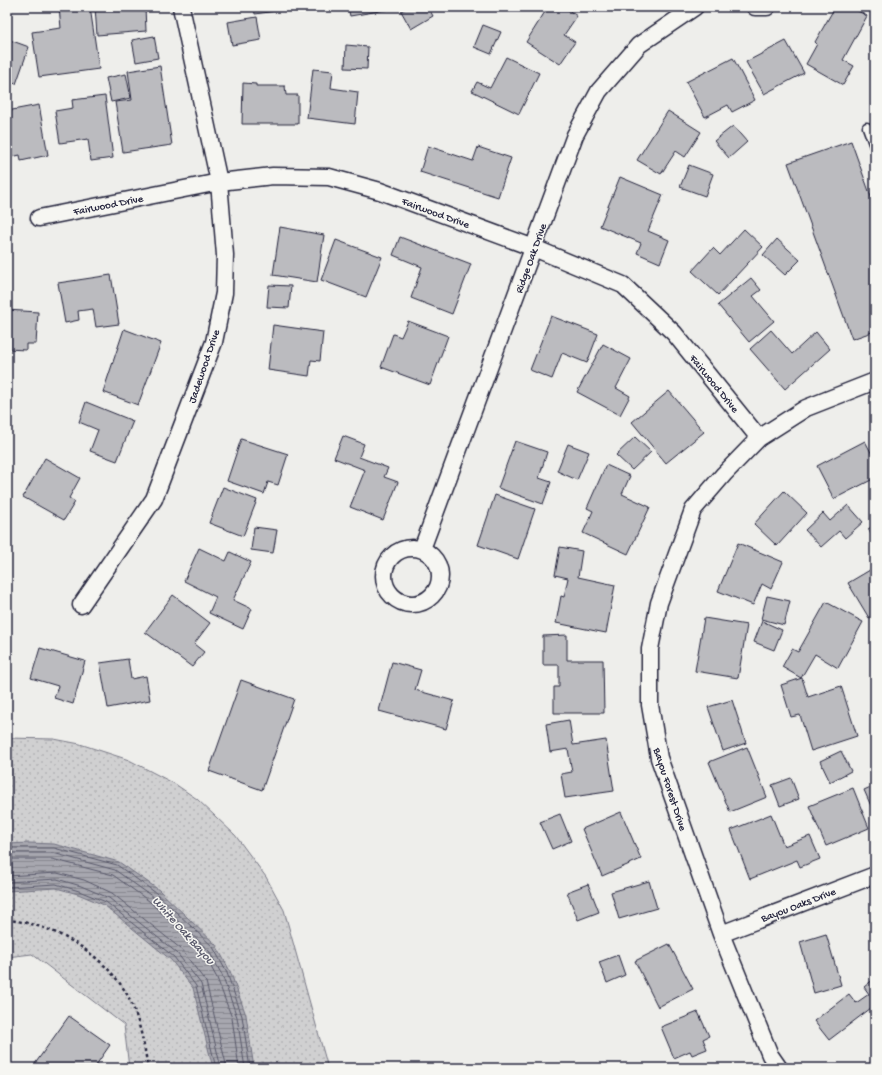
<svg xmlns="http://www.w3.org/2000/svg" width="882" height="1075" font-family="'Gochi Hand',sans-serif">
<style>
.grass{fill:url(#grass-dots);stroke:#797986}
.water{fill:url(#water-rules);stroke:#727281}
.lines{fill:none;stroke-linecap:round;stroke-linejoin:round}
.shore{stroke:#575769;stroke-width:1}
.building{fill:#bbbbbf;stroke:#22223b}
.service-casing{stroke:#22223b;stroke-width:11}
.minor-casing{stroke:#22223b;stroke-width:19}
.path{stroke:#22223b;stroke-width:2.5;stroke-dasharray:3 3;stroke-linecap:butt}
.service{stroke:#f6f6f2;stroke-width:8}
.minor{stroke:#f6f6f2;stroke-width:16}
.labels{text-anchor:middle;stroke-width:3;stroke-linejoin:round;paint-order:stroke}
.street-label{font-size:11px;fill:#22223b;stroke:#f6f6f2}
.water-label{font-size:12px;font-style:italic;fill:#575769;stroke:#f6f6f2}
</style>
<defs>
<pattern id="grass-dots" width="8" height="8" patternUnits="userSpaceOnUse"><rect width="8" height="8" fill="#d0d0d1"/><path d="M2 2h.1M6 6h.1" fill="none" stroke="#b2b2b4" stroke-width="1.8" stroke-linecap="round"/></pattern>
<pattern id="water-rules" width="6" height="5" patternUnits="userSpaceOnUse"><rect width="6" height="5" fill="#a7a7af"/><path d="M0 2.5h6" fill="none" stroke="#888890"/></pattern>
</defs>
<rect width="100%" height="100%" fill="#eeeeeb"/>
<filter id="ink" filterUnits="userSpaceOnUse"><feTurbulence type="fractalNoise" baseFrequency=".025" numOctaves="2"/><feDisplacementMap in="SourceGraphic" scale="8" xChannelSelector="R" yChannelSelector="G"/><feConvolveMatrix kernelMatrix="1 2 1 2 8 2 1 2 1" color-interpolation-filters="sRGB"/></filter>
<g filter="url(#ink)">
<path class="grass" d="M7,738L54,739L80,744L129,760L175,784L197,799L235,835L266,877L284,910L328,1068H129L124,1025L32,954L7,957Z"/>
<path class="water" d="M29,843L54,844L119,862L159,890L216,945L230,971L246,1015L254,1068H213L193,988L171,960L104,905L78,894L56,888L7,891V844Z"/>
<g class="lines">
<path class="shore" d="M7,848H54L117,865L156,893L213,947L227,973L242,1016L250,1068
M7,853H53L115,870L153,897L209,951L222,975L237,1017L245,1068
M7,859H52L113,875L149,901L204,954L217,978L232,1018L239,1068
M7,876L57,873L84,880L112,893L181,949L206,982L227,1068
M7,882L57,879L81,886L109,898L177,953L201,984L221,1068
M7,887L56,884L79,891L106,902L174,957L196,986L216,1068"/>
</g>
<path class="building" d="M59,7H90L99,69L39,77L32,32L61,28Z
M95,7H145L146,31L97,35Z
M254,7H276V11L255,14Z
M348,7H396L397,8L350,16Z
M408,7H428L433,16L411,29L401,11Z
M548,7H564L577,16L564,35L575,42L560,64L526,42Z
M835,7H851L867,16L843,60L854,66L843,85L806,64L817,44L815,42Z
M257,17L261,40L232,45L228,22Z
M483,25L501,32L491,54L474,47Z
M154,36L158,58L136,62L132,40Z
M7,39L29,47L16,84L7,81Z
M786,41L804,73L764,94L746,62Z
M346,45L368,47L367,69L345,68Z
M506,57L539,73L519,114L472,91L477,82L490,88Z
M733,58L755,100L732,112L728,105L705,117L686,82Z
M160,66L172,145L123,152L115,102L132,100L128,71Z
M313,69L333,71L331,88L358,92L355,124L307,118Z
M126,74L131,98L111,102L106,78Z
M243,83L256,84V86H285L286,95H298V124H242Z
M105,96L113,158L91,161L88,139L60,143L55,111L73,108L72,100Z
M39,105L48,155L21,161L20,155L7,158V111Z
M668,111L701,132L685,157L676,151L661,174L637,160Z
M733,126L747,142L729,158L714,141Z
M851,141L875,208V331L852,339L788,163Z
M428,146L473,161L478,147L511,158L498,197L420,172Z
M689,165L713,174L705,196L680,187Z
M620,177L663,195L648,231L669,240L660,263L637,253L641,243L600,226Z
M280,227L324,235L317,282L273,275Z
M744,229L763,247L718,295L692,271L713,248L720,255Z
M400,237L471,264L452,314L411,298L422,267L393,255Z
M777,239L800,260L785,275L763,255Z
M336,240L382,257L366,297L321,280Z
M111,275L119,324L96,327L93,309L78,311L79,320L65,323L58,283Z
M751,278L761,290L753,296L774,321L749,342L718,305Z
M269,285L291,286L289,308L267,307Z
M7,310L38,312L36,344H26V350L7,349Z
M551,316L598,334L587,363L562,353L552,379L530,370Z
M408,321L448,336L430,385L381,367L393,334L401,337Z
M273,325L323,332L320,361L311,360L309,376L268,370Z
M124,329L161,343L138,405L103,392Z
M771,330L792,354L816,332L830,349L785,389L750,349Z
M603,344L631,359L616,388L630,396L620,415L577,392Z
M669,391L704,432L666,463L632,422Z
M86,402L133,421L117,461L90,451L98,430L79,422Z
M343,436L364,444L359,457L388,468L384,477L398,482L383,520L350,507L365,470L334,458Z
M635,437L651,452L632,470L616,455Z
M241,439L288,454L278,485L268,482L264,494L227,481Z
M515,441L547,452L539,478L551,482L543,504L498,488Z
M865,441L875,460V478L834,499L817,466Z
M568,444L589,452L577,480L557,471Z
M45,458L80,478L69,498L75,502L64,520L23,497Z
M606,465L630,476L622,494L650,507L628,554L583,533L593,511L587,508Z
M223,487L257,500L243,536L209,523Z
M784,491L807,513L777,546L754,524Z
M495,495L535,509L518,559L478,545Z
M848,505L863,522L845,538L839,531L821,547L805,530L823,513L830,521Z
M875,525V540L868,529Z
M254,527L277,530L273,553L251,550Z
M738,543L783,562L771,589L762,584L753,605L718,591Z
M560,547L582,551L578,577L615,585L606,633L556,623L561,596L564,597L568,578L555,575Z
M199,548L226,561L230,552L251,562L233,600L252,609L243,629L209,613L216,597L184,581Z
M875,567V614L869,618L848,583Z
M173,595L210,623L194,644L204,652L192,667L145,632Z
M767,596L790,601L784,625L761,619Z
M826,602L863,622L838,668L815,654L801,678L782,667L792,649L798,652Z
M704,618L747,625L738,678L695,671Z
M762,621L782,630L774,650L754,642Z
M567,635V660H603L604,713H554V687H559V665H543V636Z
M40,648L85,661L73,704L54,698L58,686L31,678Z
M128,659L131,679L146,676L150,700L108,708L100,663Z
M392,662L421,670L415,690L454,701L446,729L379,711Z
M802,678L808,697L841,686L857,736L811,751L800,715L791,717L781,685Z
M241,680L294,699L262,790L209,771Z
M732,700L746,743L723,751L708,707Z
M569,720L573,745L606,740L614,791L565,798L561,774L572,772L568,749L550,752L546,724Z
M747,747L767,797L730,812L709,762Z
M841,751L851,771L830,782L820,761Z
M791,778L799,799L780,806L772,785Z
M875,785V815L864,790Z
M853,788L869,828L826,846L809,806Z
M621,812L641,859L602,876L582,829Z
M560,814L571,841L552,849L540,822Z
M771,814L784,846L810,836L820,859L800,867L797,860L750,879L731,830Z
M649,881L657,908L619,919L611,892Z
M588,884L599,912L578,920L567,892Z
M826,934L841,985L814,993L800,942Z
M669,944L693,989L658,1007L635,961Z
M618,955L625,975L607,983L599,962Z
M875,978V1005L829,1040L814,1021L849,994L856,1003L869,994L864,987Z
M698,1012L709,1036L703,1039L707,1049L692,1055L690,1051L674,1058L661,1027Z
M69,1016L110,1045L94,1068H32Z"/>
<g class="lines">
<defs>
<path id="service" d="M867,127L875,149"/>
<path id="minor" d="M755,7H767
M39,218L219,182L273,176L329,177L380,191L534,248L623,285L674,333L759,438
M384 576a28 28 0 1 1 56 0a28 28 0 1 1-56 0Z
M422,549L575,135L599,91L639,45L695,7
M81,605L154,499L214,342L224,293L225,255L219,182L181,7
M721,934L875,875
M779,1068L770,1055L721,934L659,758L650,705V649L659,603L693,510L724,474L759,438L806,408L875,381"/>
</defs>
<use href="#service" class="service-casing"/>
<use href="#minor" class="minor-casing"/>
<path class="path" d="M7,920C54,923 109,957 130,1000C140,1022 144,1045 148,1068"/>
<use href="#service" class="service"/>
<use href="#minor" class="minor"/>
</g>
</g>
<g class="labels">
<g class="street-label">
<text transform="translate(108 204) rotate(-11)" y="4">Fairwood Drive</text>
<text transform="translate(436 212) rotate(20)" y="4">Fairwood Drive</text>
<text transform="translate(530 258) rotate(-70)" y="4">Ridge Oak Drive</text>
<text transform="translate(203 366) rotate(-71)" y="4">Jadewood Drive</text>
<text transform="translate(715 383) rotate(51)" y="4">Fairwood Drive</text>
<text transform="translate(671 789) rotate(72)" y="4">Bayou Forest Drive</text>
<text transform="translate(798 904) rotate(-21)" y="4">Bayou Oaks Drive</text>
</g>
<g class="water-label">
<text transform="translate(184 930) rotate(48)" y="4">White Oak Bayou</text>
</g>
</g>
<rect width="882" height="1075" fill="none" stroke="#f6f6f2" stroke-width="24"/>
<rect x="12" y="12" width="858" height="1051" fill="none" stroke="#22223b" stroke-width="1.5" filter="url(#ink)"/>
</svg>
